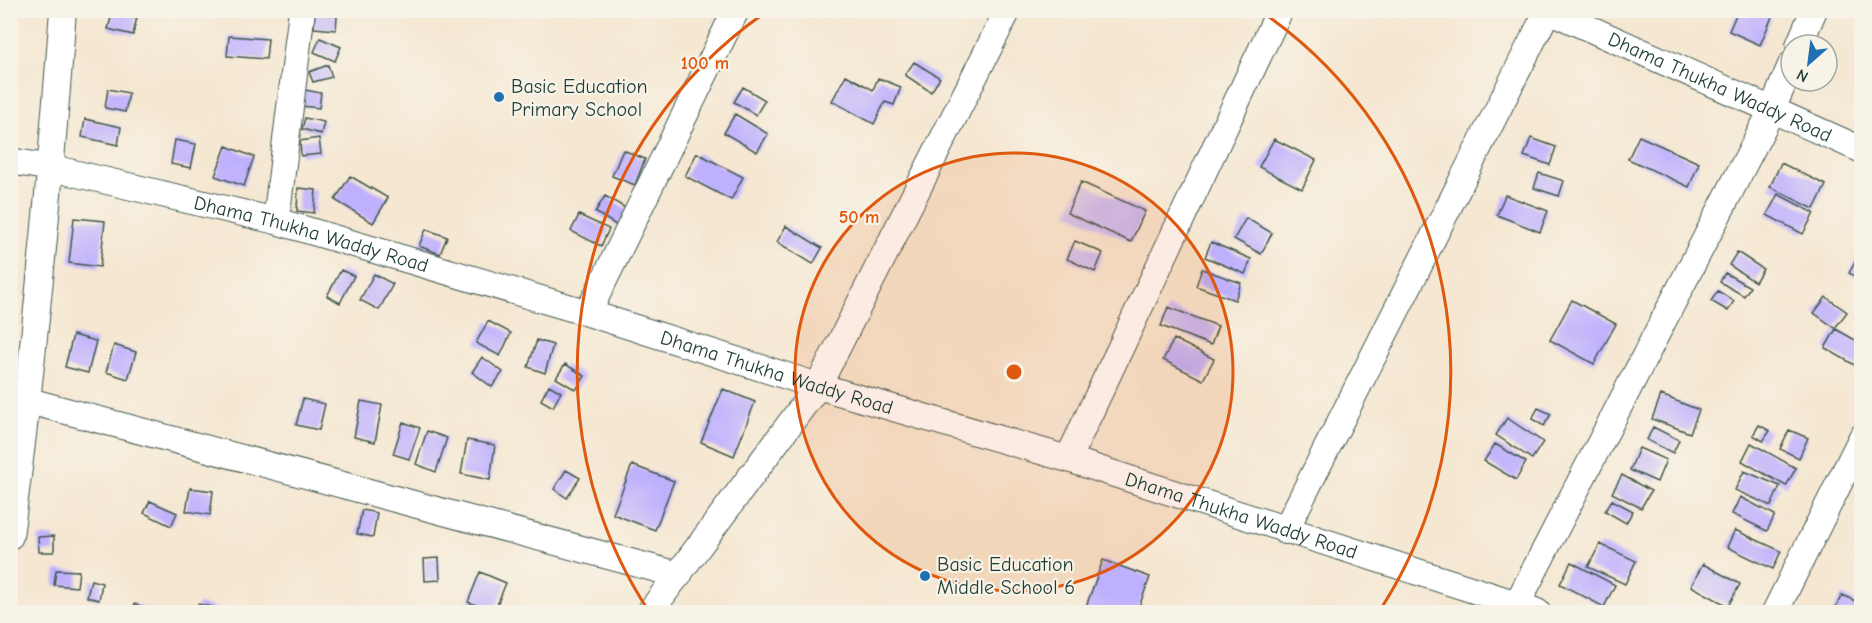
<svg xmlns="http://www.w3.org/2000/svg" width="1872" height="623" font-family="'Comic Neue',sans-serif">
<style>
.building{fill:#bfb0fd}
.lines{fill:none;stroke-linecap:round;stroke-linejoin:round}
.minor-casing{stroke:#3f564c;stroke-width:28}
.minor{stroke:#fff;stroke-width:26}
.ring{fill:none;stroke:#de580e;stroke-width:3}
.poi-dot{fill:#1f6fb2;stroke:#f7f3e8;stroke-width:2}
.labels{text-anchor:middle;stroke-width:4.5;stroke-linejoin:round;paint-order:stroke}
.poi-label{font-size:20px;fill:#1f3d34;stroke:#f7f3e8;text-anchor:start}
.street-label{font-size:20px;fill:#1f3d34;stroke:#f7f3e8}
.centre{fill:#de580e;stroke:#f7f3e8;stroke-width:3}
.ring-label{font-size:18px;text-anchor:middle;font-weight:bold;fill:#de580e;stroke:#f7f3e8;stroke-width:4.5;stroke-linejoin:round;paint-order:stroke}
</style>
<rect width="100%" height="100%" fill="#f7f3e8"/>
<filter id="ink" filterUnits="userSpaceOnUse"><feTurbulence type="fractalNoise" baseFrequency=".0167" numOctaves="2"/><feDisplacementMap in="SourceGraphic" scale="12" xChannelSelector="R" yChannelSelector="G"/><feConvolveMatrix kernelMatrix="1 2 1 2 8 2 1 2 1" color-interpolation-filters="sRGB"/></filter>
<filter id="wash" filterUnits="userSpaceOnUse"><feTurbulence type="fractalNoise" baseFrequency=".008" numOctaves="4" result="noise"/><feDisplacementMap in="SourceGraphic" scale="24" xChannelSelector="R" yChannelSelector="G"/><feGaussianBlur stdDeviation="1.35" result="paint"/><feColorMatrix in="noise" values="0 0 0 0 0 0 0 0 0 0 0 0 0 0 0 0 0 1.4 0 .05"/><feComposite in="paint" operator="in"/></filter>
<g filter="url(#wash)">
<rect width="100%" height="100%" fill="#f5e7d1"/>
<g id="blocks">
<path class="building" d="M113,10L137,17L133,35L108,29Z
M1738,10H1775L1760,45L1729,31Z
M315,13L337,16L336,30L314,28Z
M229,36L268,39L266,59L227,56Z
M320,38L341,47L335,61L314,52Z
M914,62L940,78L931,92L905,75Z
M328,65L332,77L313,82L309,72Z
M846,75L873,90L878,78L901,87L894,105L885,102L874,124L832,101Z
M743,87L765,100L756,115L734,102Z
M108,89L129,93L125,112L105,108Z
M305,90L321,93L319,108L302,106Z
M735,114L768,134L757,152L724,133Z
M305,118L324,122L321,134L302,129Z
M85,119L121,127L118,145L82,137Z
M1639,136L1699,163L1689,187L1628,159Z
M319,138L321,154L301,156L300,141Z
M1531,138L1556,147L1550,165L1524,156Z
M1274,139L1316,160L1302,189L1259,167Z
M175,140L196,144L191,168L171,164Z
M226,146L254,157L244,186L215,176Z
M623,150L645,159L635,185L612,176Z
M697,153L743,177L731,200L685,176Z
M1781,163L1826,185L1814,209L1770,187Z
M1539,173L1564,181L1559,196L1534,188Z
M350,176L388,198L373,223L335,200Z
M1081,182L1145,211L1131,242L1067,213Z
M298,188L316,190L314,213L297,211Z
M1778,194L1814,213L1803,234L1767,215Z
M1505,195L1548,211L1540,232L1497,215Z
M605,196L629,210L619,227L595,212Z
M579,215L609,229L601,246L571,231Z
M74,218L105,221L100,267L69,263Z
M1246,218L1272,233L1261,254L1234,239Z
M786,226L822,248L813,264L777,242Z
M426,229L447,237L440,254L419,246Z
M1075,241L1103,253L1095,272L1067,259Z
M1211,242L1251,259L1245,274L1205,257Z
M1862,250V280L1849,273Z
M1737,252L1763,269L1755,282L1729,265Z
M1202,269L1241,283L1235,300L1196,286Z
M341,270L354,276L340,303L327,296Z
M1725,273L1750,287L1744,296L1720,282Z
M374,274L393,284L379,310L360,300Z
M1718,291L1734,301L1728,311L1711,301Z
M1826,297L1847,312L1835,328L1814,313Z
M1572,300L1616,324L1594,364L1550,340Z
M1168,307L1218,326L1211,345L1161,326Z
M488,321L511,333L500,356L476,343Z
M1836,329L1862,344V356L1856,366L1825,348Z
M73,335L96,341L88,373L65,367Z
M1174,339L1214,359L1203,380L1163,360Z
M537,340L553,345L545,373L528,367Z
M114,345L136,352L128,379L106,372Z
M482,357L503,372L492,387L472,372Z
M565,364L585,376L576,390L556,378Z
M549,385L561,392L553,407L541,400Z
M723,389L755,402L734,456L701,442Z
M1661,395L1699,410L1690,433L1652,419Z
M303,399L325,404L319,430L296,425Z
M361,401L382,405L375,442L354,437Z
M1538,408L1551,414L1544,426L1532,419Z
M1507,418L1543,442L1532,459L1496,435Z
M403,422L420,428L409,459L393,454Z
M1759,425L1770,431L1763,441L1753,435Z
M1653,427L1679,440L1673,453L1647,440Z
M1789,430L1808,438L1799,458L1780,449Z
M427,431L447,438L436,472L416,464Z
M467,440L495,445L490,480L461,474Z
M1751,443L1796,468L1786,486L1742,461Z
M1495,444L1526,462L1516,480L1484,461Z
M1639,448L1666,460L1657,482L1630,470Z
M632,465L674,481L655,530L613,514Z
M566,470L580,478L567,498L554,489Z
M1744,471L1780,486L1771,506L1735,490Z
M1622,475L1651,491L1641,508L1612,493Z
M190,488L213,491L210,515L186,511Z
M1740,497L1775,515L1767,531L1732,514Z
M1612,500L1633,511L1626,523L1605,511Z
M150,501L177,513L171,526L144,513Z
M362,510L377,513L373,537L357,534Z
M1735,530L1781,551L1773,569L1727,547Z
M54,536V552H39L38,537Z
M1600,544L1636,561L1625,584L1588,567Z
M439,558L440,580L425,581L424,559Z
M1103,560L1150,577L1137,612H1084Z
M1571,562L1615,585L1604,607L1560,584Z
M1703,564L1740,584L1728,606L1691,586Z
M56,570L79,571L77,587L54,585Z
M480,572L506,583L494,612L468,602Z
M91,580L102,583L99,600L87,597Z
M1842,595L1862,604V612H1833Z
M135,604L157,612H131Z
M198,604L217,608L216,612H196Z"/>
</g>
</g>
<g filter="url(#ink)">
<use href="#blocks" fill-opacity="0" stroke="#3f564c" stroke-width="1.5"/>
<g class="lines">
<defs>
<g id="minor">
<path d="M1799,45L1814,10"/>
<path id="s1" d="M10,161L52,168L276,221L588,313L818,386L1068,459L1517,604L1537,612"/>
<path d="M276,221L302,10"/>
<path d="M588,313L736,10"/>
<path d="M29,401L679,575"/>
<path d="M1068,459L1280,10"/>
<path id="s2" d="M1285,531L1548,10L1862,150"/>
<path d="M10,536C34,362 50,186 63,10"/>
<path d="M1517,604L1772,110L1791,65"/>
<path d="M650,612L818,386L1008,10"/>
<path d="M1775,612L1862,437"/>
</g>
</defs>
<use href="#minor" class="minor-casing"/>
<use href="#minor" class="minor"/>
</g>
</g>
<circle cx="1014" cy="372" r="219" fill="#de580e" fill-opacity=".12"/>
<g class="ring">
<circle cx="1014" cy="372" r="219"/>
<path d="M648 610A437 437 0 0 1 766 12M1262 12A437 437 0 0 1 1380 610"/>
</g>
<g class="poi-dot">
<circle cx="499" cy="97" r="6"/>
<circle cx="925" cy="576" r="6"/>
</g>
<g class="labels">
<g class="poi-label">
<text x="511" y="93">Basic Education<tspan x="511" dy="23">Primary School</tspan></text>
<text x="937" y="571">Basic Education<tspan x="937" dy="23">Middle School 6</tspan></text>
</g>
<g class="street-label">
<text dy="7" stroke="none"><textPath href="#s2" startOffset="772">Dhama Thukha Waddy Road</textPath></text>
<text dy="7" stroke="none"><textPath href="#s1" startOffset="310">Dhama Thukha Waddy Road</textPath></text>
<text dy="7" stroke="none"><textPath href="#s1" startOffset="796">Dhama Thukha Waddy Road</textPath></text>
<text dy="7" stroke="none"><textPath href="#s1" startOffset="1282">Dhama Thukha Waddy Road</textPath></text>
</g>
</g>
<circle cx="1014" cy="372" r="9" class="centre"/>
<g class="ring-label">
<text x="705" y="69">100 m</text>
<text x="859" y="223">50 m</text>
</g>
<rect width="1872" height="623" fill="none" stroke="#f7f3e8" stroke-width="36"/>
<g transform="translate(1809 63) rotate(208)"><circle r="28" fill="#f7f3e8" stroke="#a1aaa0" stroke-width="1.5"/>
<path d="M0-4.5L10 22L0 15L-10 22Z" fill="#1f6fb2"/>
<text y="-9" font-size="16" font-weight="bold" text-anchor="middle" fill="#1f3d34">N</text>
</g>
</svg>
